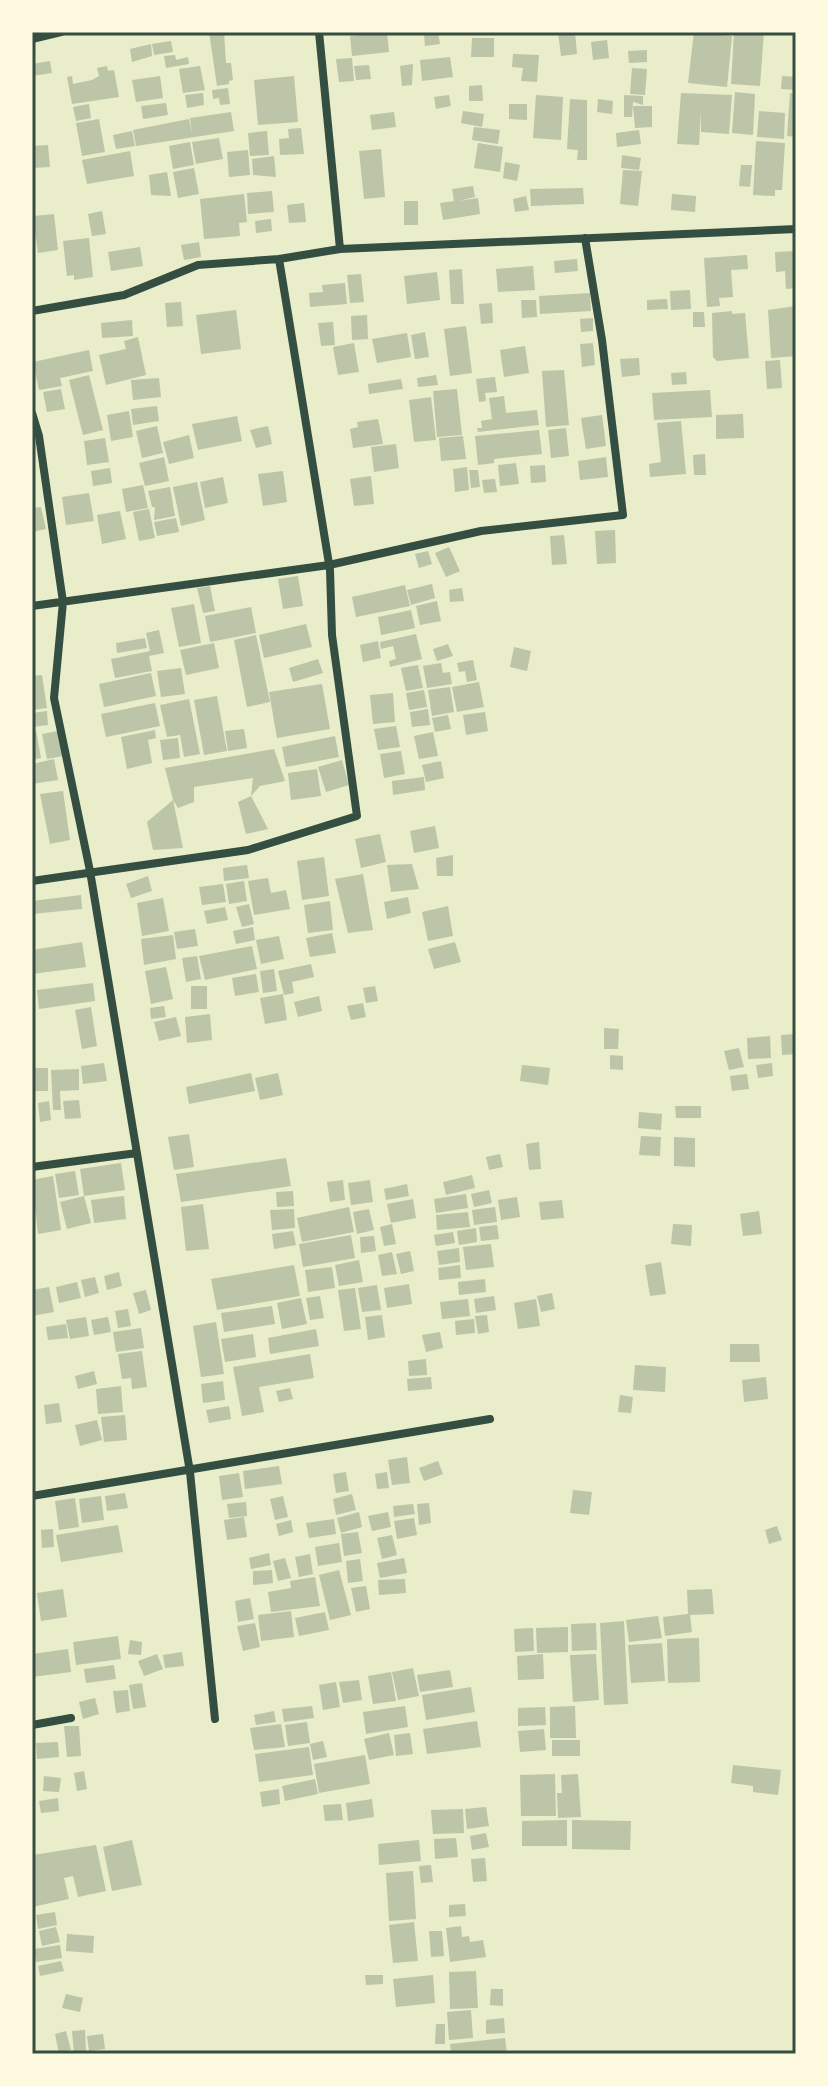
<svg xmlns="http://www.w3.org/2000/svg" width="828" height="2086" font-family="Cabin,sans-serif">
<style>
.building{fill:#bcc5a7}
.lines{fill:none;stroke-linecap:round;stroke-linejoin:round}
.minor{stroke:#344e41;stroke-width:8}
.neatline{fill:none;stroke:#344e41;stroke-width:3}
</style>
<rect width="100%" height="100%" fill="#e9edc9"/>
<path class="building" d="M209,32H224L226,63H231L233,80L229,81V84L217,86Z
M387,32L389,52L352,56L350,36Z
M438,32L440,44L425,46L424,34Z
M558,32H575L577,54L561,56Z
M694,32L732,36L727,87L688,83Z
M734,32H764L760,86L731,84Z
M472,38H494V57H471Z
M607,40L609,58L593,60L591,42Z
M171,41L173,52L154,55L152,44Z
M151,44L152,56L132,62L130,49Z
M647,50V62L629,63L628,51Z
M513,54L539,55L537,82L521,81L523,68L512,67Z
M175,55L176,60L188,57L189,64L166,68L164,56Z
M450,57L453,77L422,81L420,60Z
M352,58L354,81L339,82L336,59Z
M50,61L52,73L32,76V64Z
M413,64L412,85L402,86L400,66Z
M369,65L371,79L356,80L354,66Z
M107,66L108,71L114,70L119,97L72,104L67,77L72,76L73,84L92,80L99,76L97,68Z
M200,66L205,90L183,93L179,69Z
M632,68L647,69L645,95L630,94Z
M160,76L163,98L136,102L132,80Z
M294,76L298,122L258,125L254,80Z
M782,76L796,77V90L781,89Z
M482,85L483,101H469V86Z
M228,88L230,104L220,105L219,98L213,99L212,90Z
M735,92L755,94L753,135L732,133Z
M203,93L204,105L187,108L185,95Z
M681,93L732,95L729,134L701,132V111L699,145L677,144Z
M790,93H796V137L787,136Z
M449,95L451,106L436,109L434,97Z
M536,95L563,97L561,140L533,138Z
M624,95L643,96V105L633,102L632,117H624Z
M570,99L587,100V160H577L578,150L567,149Z
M598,99L613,101L612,114L597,112Z
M166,103L168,115L143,119L141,106Z
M89,104L91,118L76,121L73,107Z
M509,104H527V120L509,119Z
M633,106H652V127L635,128Z
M463,111L484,114L482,127L461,123Z
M759,111L785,113L784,139L757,137Z
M231,112L234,131L136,146L133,130L189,119L192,133L190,118Z
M394,112L396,127L372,130L370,115Z
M99,119L105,152L82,156L76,123Z
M474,127L500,130L498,144L472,140Z
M301,128L304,154L280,155L279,139L289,138L288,129Z
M639,130L641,144L617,147L616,133Z
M132,131L135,146L116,149L113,135Z
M267,131L269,155L250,156L248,133Z
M219,138L223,159L196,164L192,142Z
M756,141L785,143L782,190H775V196L753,195Z
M190,142L194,165L173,169L169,146Z
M478,143L503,147L500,172L474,168Z
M48,145L50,167L32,168V146Z
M381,149L385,197L364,199L359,151Z
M248,150L250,175L229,177L227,152Z
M130,151L134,176L87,184L82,160Z
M622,155L641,158L639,170L621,168Z
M274,156L276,177L253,175L252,159Z
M505,162L520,165L517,181L503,178Z
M741,165H752L750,187L739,186Z
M194,168L199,194L178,198L173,172Z
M623,170L642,171L638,206L620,204Z
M167,172L171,196L151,195L149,175Z
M473,186L475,197L458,201L478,198L480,214L443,220L440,203L454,201L452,189Z
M583,188L584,204L531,206L530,189Z
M272,191L274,212L248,214L247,193Z
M244,194L247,222L239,223L240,236L204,239L200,199Z
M672,194L696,196L695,212L671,210Z
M526,196L529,210L515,212L513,199Z
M404,201H418V225H404Z
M304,203L306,222L289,223L287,205Z
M102,211L106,234L92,236L88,214Z
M54,214L58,250L38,253L33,216Z
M271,219L272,231L256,233L255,221Z
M89,238L93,277L74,280V275L67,276L63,241Z
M199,242L201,257L184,260L181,245Z
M140,247L143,266L111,271L108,252Z
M796,251V288L786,289L785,271L776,272L775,252Z
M747,255L748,269L731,270L733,297L719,298L720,306L707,307L704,258Z
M577,259L578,271L555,273L554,261Z
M533,266L535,290L498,292L496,269Z
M462,269L464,304H451L449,270Z
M437,272L440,300L407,304L404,276Z
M361,274L364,302L350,303L347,275Z
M345,283L347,304L310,307L309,293L323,292L322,285Z
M690,290L691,309L671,310L670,291Z
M590,293L591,311L540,314L539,296Z
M667,299L668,309L647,310V300Z
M521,300H536L537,317L522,318Z
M181,302L183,326L167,327L165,303Z
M492,303L493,323L481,324L479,304Z
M796,306V356L771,358L768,310Z
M236,310L241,349L201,354L196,315Z
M732,311V314L745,313L749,358L717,361L713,357L712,313Z
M693,312H704L705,327H693Z
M367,315L368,339L352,340L351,316Z
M593,318V331L581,332L580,319Z
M132,320L133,336L102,338L101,323Z
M333,322L335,345L321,346L318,323Z
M466,326L472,373L450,376L444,329Z
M425,332L429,357L415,359L411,335Z
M407,333L411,357L377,363L372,339Z
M138,337L146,375L106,385L99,355L126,349L124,341Z
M354,343L359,372L338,375L333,347Z
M593,343L595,365L582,367L580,344Z
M525,346L529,373L504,377L500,350Z
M89,350L93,371L60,378L62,386L39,390L33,362Z
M639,358L640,375L622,377L620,359Z
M780,360L782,388L767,389L765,361Z
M564,370L569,425L546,427L542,371Z
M686,372L687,384L672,385L671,373Z
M89,375L103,430L83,435L69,380Z
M436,375L438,385L418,387L417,378Z
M495,377L497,392L485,393L486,401L479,402L476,379Z
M159,378L161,397L133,400L131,380Z
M401,379L403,389L369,394L368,384Z
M61,389L65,409L47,412L43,392Z
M457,389L462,435L437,437L433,391Z
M710,390L712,417L654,420L652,393Z
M504,396L506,413L537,410L539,425L478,432L477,428H482L481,421L492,419L489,398Z
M431,397L436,440L414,442L409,400Z
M157,406L159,421L133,425L131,409Z
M129,411L133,437L111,441L107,415Z
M743,414L744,438L716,439V415Z
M602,415L606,446L586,449L581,418Z
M237,416L242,441L198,450L192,424Z
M378,419L383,444L353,448L350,429L358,427L357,422Z
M681,421L686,474L650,477L649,464L661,462L657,423Z
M157,426L163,453L142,458L136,431Z
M268,426L272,444L256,448L250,430Z
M566,428L569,456L551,458L548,430Z
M539,430L542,454L494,459V463L478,465L475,436Z
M189,435L194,458L169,464L163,442Z
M463,436L466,459L441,461L439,438Z
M105,438L109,462L87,465L84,441Z
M396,444L399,468L374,472L371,447Z
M705,454L706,475H694L693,455Z
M164,457L169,481L145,486L139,463Z
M606,457L608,477L580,480L578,461Z
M516,463L519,484L500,486L498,465Z
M545,465L546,482L531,483L530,466Z
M467,467L469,490L455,492L453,469Z
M110,468L112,483L93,486L91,471Z
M469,470H478L480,487L471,488Z
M283,471L287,502L263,506L258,474Z
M371,476L374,504L354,506L350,479Z
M223,477L228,503L205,508L200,482Z
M495,479L497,492L484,493L482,480Z
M197,482L205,520L181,526L173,487Z
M143,485L148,508L126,512L122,489Z
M170,487L175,516L154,520L155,507H152L148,491Z
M89,493L94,521L66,525L62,497Z
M41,507L46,529L32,532V508Z
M149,509L155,538L139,541L133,512Z
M120,511L126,539L102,544L97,515Z
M176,518L179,532L157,536L154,522Z
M615,530L616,563L597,564L595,531Z
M564,535L567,564L552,565L550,536Z
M449,547L460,571L446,577L435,553Z
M428,551L432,564L419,568L415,554Z
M298,576L303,606L283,609L278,579Z
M432,584L435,598L411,605L407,590Z
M405,585L410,606L356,617L352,597Z
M210,586L215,611L203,613L197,588Z
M462,588L464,601L450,602L449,590Z
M437,601L441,621L420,625L416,606Z
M194,604L201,643L179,647L171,608Z
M251,607L256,633L210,642L205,616Z
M411,610L415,628L381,635L378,617Z
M306,624L312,647L264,658L259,635Z
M159,630L164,653L149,656L152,671L115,678L111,659L150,651L146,633Z
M416,634L422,659L390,667L389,661L396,659L393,646L381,649L380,642Z
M256,635L270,702L247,707L234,640Z
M145,638L147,648L117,653L116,643Z
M378,641L381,658L363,662L360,645Z
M214,643L219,668L186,675L180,650Z
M448,644L453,656L437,661L433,649Z
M514,647L531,651L527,671L510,667Z
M318,659L323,673L293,682L289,668Z
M473,660L477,680L467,682L465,671L459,672L457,663Z
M441,663L443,673L450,672L452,684L427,688L423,666Z
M418,665L423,688L406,691L401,668Z
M181,668L185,694L161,697L157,671Z
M151,673L156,696L104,707L99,684Z
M42,675L47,708L32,710V676Z
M479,682L484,707L457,712L452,687Z
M322,684L330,729L277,738L269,692Z
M450,687L454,712L432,716L428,690Z
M424,690L427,707L409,710L406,693Z
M393,693L395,722L373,724L370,695Z
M217,696L227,751L204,755L194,700Z
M189,699L200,754L184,757L180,735L167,737L160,705Z
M155,703L160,726L106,737L101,714Z
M428,709L430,725L412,727L410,712Z
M47,711L48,725L32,727V713Z
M485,712L488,731L466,735L463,715Z
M448,715L451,729L435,732L432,718Z
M396,726L400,747L378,750L374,729Z
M244,729L247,748L228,751L225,731Z
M36,730L41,758L32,760V731Z
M155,730L156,738L148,740L152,763L127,769L121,737Z
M58,731L63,756L47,759L42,734Z
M433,732L438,756L419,759L414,736Z
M335,736L339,757L286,767L282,747Z
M178,738L180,758L163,760L160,740Z
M274,749L285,781L260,786L251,796L253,778L194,787V802L178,808L173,800L183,848L153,850L147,822L173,800L165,768Z
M401,751L405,774L384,778L380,754Z
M54,759L58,780L32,784V764Z
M342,760L349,785L326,792L318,767Z
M441,761L444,778L426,782L422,765Z
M317,769L321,796L291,800L288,773Z
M424,777L425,790L393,795L392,781Z
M63,791L70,840L50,844L40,794Z
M251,796L268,829L246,834L238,802Z
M435,826L439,848L414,853L410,831Z
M380,834L386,862L361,868L355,839Z
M453,855V876H437L436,858Z
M324,857L329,896L302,900L297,861Z
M412,864L419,889L391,892L387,865Z
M247,865L249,878L224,881L223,868Z
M363,874L373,930L348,933L335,879Z
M148,876L152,891L131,898L126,884Z
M268,878L271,893L286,890L290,909L254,915L248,881Z
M244,881L247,901L229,904L226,884Z
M223,884L226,902L202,905L199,887Z
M81,895L82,909L32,914V901Z
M408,897L411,913L387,919L384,902Z
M163,898L169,931L142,936L137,903Z
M330,901L333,930L308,933L304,905Z
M249,904L254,924L242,927L236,907Z
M448,906L453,936L428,941L422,912Z
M225,907L228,920L207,924L204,911Z
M253,927L255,940L236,944L233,931Z
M195,929L198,946L177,949L174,932Z
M332,933L336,953L310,957L306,938Z
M173,935L176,959L144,965L141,939Z
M279,936L284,959L261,964L256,940Z
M82,942L86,967L32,974V950Z
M455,942L461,962L434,969L428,949Z
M252,946L257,969L205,980L199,956Z
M197,956L201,979L186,982L182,958Z
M311,964L314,977L292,982L294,993L284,995L278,971Z
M166,967L173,999L151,1004L145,971Z
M274,969L277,991L263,993L260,971Z
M256,974L259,992L235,996L232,978Z
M93,983L95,1001L39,1009L37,990Z
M191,986H207V1009H191Z
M375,986L378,1001L366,1003L363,988Z
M283,994L287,1020L265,1024L260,998Z
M319,996L322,1011L298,1017L294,1002Z
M363,1003L366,1017L351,1020L347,1006Z
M164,1006L166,1017L151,1019L150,1008Z
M91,1007L97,1046L82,1049L75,1010Z
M210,1014L212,1040L187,1043L185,1017Z
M176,1017L181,1036L159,1041L154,1022Z
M604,1028L619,1029L618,1049H604Z
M796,1034V1054L782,1055L781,1035Z
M770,1036L771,1058L748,1059L747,1038Z
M739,1048L744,1067L729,1070L724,1051Z
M610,1055L623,1056V1070L610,1069Z
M104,1063L107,1081L83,1084L81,1066Z
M772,1063L773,1076L758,1078L756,1065Z
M522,1065L550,1068L548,1085L520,1081Z
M32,1068H48V1091H32Z
M79,1069V1090L60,1091L61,1110H53L51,1070Z
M251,1073L255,1091L189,1104L186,1087Z
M278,1073L283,1095L260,1100L255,1078Z
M747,1074L749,1089L732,1091L730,1076Z
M79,1100L81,1118L65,1119L63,1101Z
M49,1101L51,1120L40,1122L38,1103Z
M675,1106H701V1118H676Z
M639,1112L662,1114L661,1130L638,1128Z
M189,1134L194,1167L174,1170L168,1137Z
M641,1136L661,1137L660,1156L639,1155Z
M674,1137L695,1138V1167L674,1166Z
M539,1142L541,1169L529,1170L526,1144Z
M500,1154L503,1167L489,1170L486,1157Z
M286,1158L291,1186L181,1202L176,1174Z
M121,1163L125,1190L84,1196L80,1169Z
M75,1171L79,1195L59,1198L55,1174Z
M472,1175L475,1188L446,1195L443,1182Z
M53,1176L61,1230L38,1234L32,1180Z
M343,1180L345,1200L330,1202L327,1182Z
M370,1180L373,1202L351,1205L348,1183Z
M407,1184L409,1196L386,1200L384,1189Z
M489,1190L492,1203L474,1207L471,1194Z
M293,1191L294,1206L277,1207L276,1192Z
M466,1194L468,1208L436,1213L434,1199Z
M84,1196L91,1223L67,1229L60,1202Z
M124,1196L126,1219L94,1223L91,1200Z
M517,1197L520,1217L501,1220L498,1200Z
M413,1199L416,1218L391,1223L387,1204Z
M562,1200L564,1218L541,1220L539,1202Z
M203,1204L209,1249L186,1251L181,1207Z
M349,1207L354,1232L302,1242L297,1218Z
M495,1207L497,1222L474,1225L472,1210Z
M294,1209L295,1228L272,1230L270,1210Z
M369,1209L374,1230L357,1234L353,1212Z
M759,1211L762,1234L743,1236L740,1214Z
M468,1212L470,1227L437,1230L436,1215Z
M392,1224L396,1244L384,1246L380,1227Z
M673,1224L692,1225L691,1246L671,1244Z
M497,1225L499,1239L481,1241L479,1227Z
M476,1228L477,1242L459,1245L457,1231Z
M293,1231L296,1245L274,1249L272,1234Z
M453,1232L455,1243L436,1246L434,1235Z
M351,1235L355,1258L303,1267L299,1244Z
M374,1236L376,1251L361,1253L360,1237Z
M491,1244L494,1267L466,1270L463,1247Z
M459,1248L460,1262L439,1265L437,1251Z
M410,1251L414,1271L401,1274L396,1254Z
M392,1252L397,1274L382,1276L378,1255Z
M359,1260L363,1282L339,1286L335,1265Z
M661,1262L666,1294L650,1296L645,1265Z
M294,1265L300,1296L217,1310L211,1279Z
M460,1265L461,1278L439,1280L438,1268Z
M332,1267L335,1288L308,1292L305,1270Z
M119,1272L122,1286L107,1290L104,1276Z
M95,1277L99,1293L85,1297L81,1280Z
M485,1279L486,1292L459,1295L458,1282Z
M77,1282L81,1298L59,1303L56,1287Z
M409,1284L412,1304L387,1308L384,1288Z
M377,1285L381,1310L362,1312L358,1288Z
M49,1287L54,1312L32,1316V1290Z
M355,1288L361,1329L344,1331L338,1290Z
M146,1290L151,1310L139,1314L133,1293Z
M552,1293L555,1309L541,1312L537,1296Z
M320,1296L324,1318L310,1320L306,1298Z
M494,1296L496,1310L476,1313L474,1299Z
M301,1298L307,1324L282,1329L277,1303Z
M468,1299L470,1316L442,1319L440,1302Z
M536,1299L540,1326L518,1329L514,1303Z
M272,1306L275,1324L224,1332L221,1313Z
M128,1309L131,1326L118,1328L115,1311Z
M382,1315L385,1337L368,1340L365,1317Z
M487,1315L489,1332L478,1334L475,1316Z
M86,1317L89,1336L70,1339L66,1320Z
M108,1317L111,1332L94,1335L91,1320Z
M474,1319L475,1333L456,1335L455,1321Z
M216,1322L224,1374L201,1377L193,1326Z
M66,1324L68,1338L48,1340L46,1327Z
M141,1328L144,1348L116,1352L113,1332Z
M316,1329L319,1346L270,1354L268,1338Z
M440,1332L443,1348L426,1352L422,1335Z
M253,1334L256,1357L225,1362L221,1339Z
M730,1344H759L760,1362H730Z
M142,1351L147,1387L132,1389L131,1378L122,1379L118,1354Z
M310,1354L314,1378L259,1387L264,1412L242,1416L233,1367Z
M426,1359L427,1375L409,1376L408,1361Z
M635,1365L666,1367L665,1392L633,1390Z
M94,1371L97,1384L78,1389L75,1376Z
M431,1377L432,1389L408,1391L407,1379Z
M766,1377L768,1399L744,1402L742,1380Z
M223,1381L225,1400L203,1403L201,1384Z
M121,1386L123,1412L98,1414L96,1389Z
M290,1388L293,1399L279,1402L276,1391Z
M620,1395L633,1397L631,1413L618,1412Z
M59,1403L62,1422L46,1424L44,1405Z
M229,1406L231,1419L209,1423L206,1410Z
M125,1415L127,1440L104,1442L101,1417Z
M97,1420L102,1440L80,1446L75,1425Z
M407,1457L410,1483L392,1485L388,1460Z
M438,1461L443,1474L424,1481L419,1468Z
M279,1466L282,1484L245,1489L243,1471Z
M346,1472L349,1491L336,1493L333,1474Z
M387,1472L389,1488L377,1489L375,1474Z
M239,1473L243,1497L222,1500L219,1476Z
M573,1490L592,1492L589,1515L570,1513Z
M125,1493L128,1508L107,1511L105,1496Z
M352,1494L356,1510L336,1515L333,1499Z
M101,1496L104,1520L82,1523L79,1499Z
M283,1496L288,1517L275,1520L270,1499Z
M75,1498L79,1527L59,1530L55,1501Z
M246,1502L247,1516L229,1518L227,1504Z
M429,1503L431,1523L419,1525L417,1504Z
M413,1504L415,1514L394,1517L393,1506Z
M359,1512L362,1527L341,1533L337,1518Z
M388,1512L391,1527L372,1531L368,1516Z
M244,1517L247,1537L227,1540L224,1520Z
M414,1518L417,1535L397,1539L394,1521Z
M334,1519L336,1534L309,1538L306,1523Z
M291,1520L293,1532L279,1536L276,1524Z
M118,1525L123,1552L61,1562L56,1535Z
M777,1526L782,1540L769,1544L765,1530Z
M53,1529L54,1547L42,1548L41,1530Z
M358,1532L362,1553L344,1556L341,1534Z
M392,1535L397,1555L382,1559L377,1538Z
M339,1543L342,1562L318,1566L315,1547Z
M269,1553L271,1565L251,1569L249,1558Z
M310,1554L313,1574L299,1577L295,1557Z
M285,1558L291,1578L278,1581L273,1561Z
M404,1558L407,1573L380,1578L377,1563Z
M360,1559L363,1581L348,1583L346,1561Z
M272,1570L273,1583L253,1585V1571Z
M339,1570L351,1615L330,1620L319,1575Z
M315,1577L320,1606L271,1612L268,1592L291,1588L290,1581Z
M405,1579L406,1593L379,1595L378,1580Z
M366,1586L370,1609L356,1612L351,1588Z
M63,1589L67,1617L41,1621L37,1593Z
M712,1589L714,1614L690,1615L692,1632L665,1636L663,1617L688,1614L687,1590Z
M250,1598L254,1619L238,1622L235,1601Z
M291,1611L294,1637L261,1641L258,1615Z
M325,1612L329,1630L299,1636L295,1618Z
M658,1616L662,1638L629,1642L626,1620Z
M624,1621L628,1704L604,1705L600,1623Z
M255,1623L260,1647L243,1651L237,1626Z
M596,1623L597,1650L572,1651L571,1624Z
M568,1627V1652L537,1653L536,1628Z
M533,1628L534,1651L515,1652L514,1629Z
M118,1636L121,1659L76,1665L73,1642Z
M699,1638L700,1682L668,1683L667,1639Z
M130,1640L142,1642L141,1655L128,1654Z
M662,1643L665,1681L631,1683L628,1645Z
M68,1649L71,1672L32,1677V1654Z
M182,1652L184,1666L165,1668L163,1655Z
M157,1654L163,1669L144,1676L138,1661Z
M543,1654L544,1679L518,1680L517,1656Z
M596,1654L599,1700L573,1702L570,1655Z
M114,1665L116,1679L86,1683L84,1669Z
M413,1668L419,1696L398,1700L392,1672Z
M450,1670L453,1687L420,1692L417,1675Z
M391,1672L396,1701L373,1704L368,1676Z
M359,1680L362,1700L343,1703L339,1682Z
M336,1682L340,1707L323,1710L319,1685Z
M142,1683L146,1707L133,1709L129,1685Z
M471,1687L475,1712L426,1720L422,1695Z
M128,1690L130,1711L116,1713L113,1691Z
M95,1698L99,1714L83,1719L79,1702Z
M312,1706L314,1718L284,1722L282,1709Z
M405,1706L408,1727L366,1734L363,1712Z
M575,1706L576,1738H550V1707Z
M545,1707L546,1725L518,1726V1708Z
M274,1711L276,1722L256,1725L254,1715Z
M477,1721L481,1747L427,1754L423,1729Z
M307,1722L310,1743L288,1746L285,1725Z
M281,1724L285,1747L254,1750L250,1728Z
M64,1726H79L81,1756L67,1757Z
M544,1729L546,1750L520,1752L518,1731Z
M389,1733L394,1755L369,1760L364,1739Z
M410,1733L413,1754L396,1756L394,1735Z
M552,1740H580V1756H552Z
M323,1741L327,1757L313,1760L310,1744Z
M58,1742L59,1757L37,1759L36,1743Z
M309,1747L313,1775L259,1782L255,1754Z
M365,1755L370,1784L319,1793L314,1764Z
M733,1765L781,1770L778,1795L753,1792V1786L731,1783Z
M84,1771L87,1789L77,1791L74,1773Z
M555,1774L556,1816H521L520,1775Z
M578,1774L581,1817L558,1818L557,1793H562L561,1775Z
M44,1776L61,1778L59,1792L43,1791Z
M315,1779L318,1794L285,1801L282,1786Z
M279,1789L280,1804L262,1807L260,1792Z
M58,1798L59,1811L41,1813L39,1801Z
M372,1799L374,1817L348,1821L346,1803Z
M341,1804L343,1820L325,1821L323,1805Z
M486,1807L489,1826L467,1829L465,1809Z
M463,1809L464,1833L433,1834L431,1810Z
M567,1820V1846H522V1821Z
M572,1820L631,1821L630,1850L572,1849Z
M486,1833L489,1847L472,1850L470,1836Z
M456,1838L458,1857L435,1859L434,1839Z
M132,1840L142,1885L112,1891L103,1847Z
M419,1840L421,1861L379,1865L378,1844Z
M96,1845L106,1891L78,1897L73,1876L64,1878L69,1899L32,1907L33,1855Z
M485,1858L487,1881L473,1882L471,1859Z
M431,1865L433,1882L421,1883L419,1866Z
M413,1871L416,1919L389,1921L386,1873Z
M465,1904L466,1916L449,1917V1905Z
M55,1912L57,1925L38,1929L36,1915Z
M414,1922L418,1961L393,1963L389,1925Z
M461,1926L462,1937L469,1936L470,1942L483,1940L486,1957L450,1962L446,1928Z
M56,1927L60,1942L42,1946L39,1931Z
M429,1931H442L444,1956L431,1957Z
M67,1934L94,1936L93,1953L66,1951Z
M60,1945L62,1958L36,1962L34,1949Z
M61,1961L64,1971L40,1976L38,1966Z
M476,1971L478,2008L450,2009L449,1972Z
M365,1975H383V1984L366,1985Z
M433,1975L435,2003L396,2007L393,1979Z
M491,1989H503V2006L490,2005Z
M66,1994L83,1998L80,2012L62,2008Z
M471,2010L473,2038L449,2040L447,2012Z
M504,2018L505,2033L486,2034V2020Z
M436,2024H445V2044H435Z
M85,2030L86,2052L74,2053L72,2031Z
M66,2031L71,2050L59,2053L55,2034Z
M103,2034L105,2049L89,2051L87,2036Z
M505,2038L507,2054H451L450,2044Z"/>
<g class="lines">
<path class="minor" d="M319,32L340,249
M32,39L61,32
M32,311L124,295L198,265L279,259L340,249L796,229
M32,413L39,436L63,602L54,698L90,871L190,1472L215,1719
M32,606L329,565L481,531L623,515L602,340L585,238
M32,881L248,850L357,816L332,635L330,570L279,259
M32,1167L137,1153
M32,1496L490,1419
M32,1725L71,1718"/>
</g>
<rect width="828" height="2086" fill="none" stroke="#fefae0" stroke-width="68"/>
<rect x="34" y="34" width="760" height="2018" class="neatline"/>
</svg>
